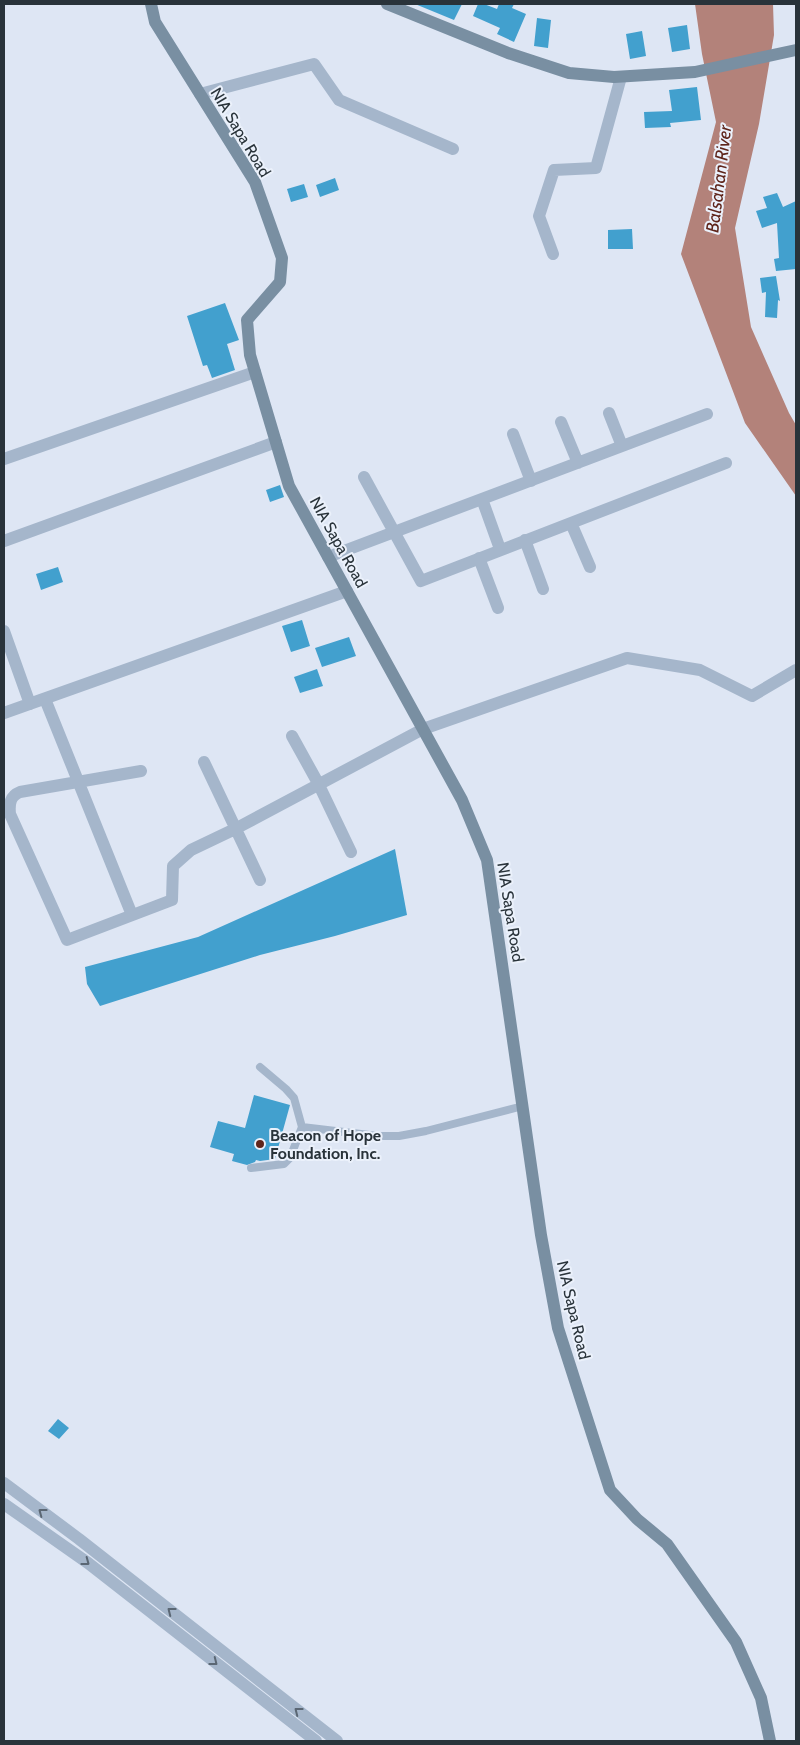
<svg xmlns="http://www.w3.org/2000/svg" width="800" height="1745" font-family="Cabin,sans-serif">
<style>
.water{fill:#b3827a}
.building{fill:#42a0ce}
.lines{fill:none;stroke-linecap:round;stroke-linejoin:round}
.lane{stroke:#a5b6cb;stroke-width:8}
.street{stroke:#a5b6cb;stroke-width:12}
.secondary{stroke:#798fa2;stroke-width:12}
.oneway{stroke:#5b6774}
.poi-dot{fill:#5f251b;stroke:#ebf1fb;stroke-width:2}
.labels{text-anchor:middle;stroke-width:4;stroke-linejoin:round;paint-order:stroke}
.street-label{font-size:16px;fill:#29333a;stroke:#ebf1fb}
.poi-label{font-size:16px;font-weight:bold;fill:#29333a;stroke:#ebf1fb;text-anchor:start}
.water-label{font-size:18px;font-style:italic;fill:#5f251b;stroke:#ebf1fb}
</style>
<rect width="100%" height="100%" fill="#dee6f4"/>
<path class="water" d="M695,4H773L774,35L759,124L735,228L751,327L789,413L796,425V496L745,423L681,254L716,122L702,54Z"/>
<path class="building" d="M415,4H462L454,20Z
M478,4H484L497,9L499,4H514L512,8L526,14L514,42L497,34L500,28L473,16Z
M537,18L551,20L548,48L534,46Z
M687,25L690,49L672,52L668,28Z
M642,31L646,56L630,59L626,34Z
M697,87L701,120L670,123L671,127L645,128L644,112L672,111L669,90Z
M335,178L339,190L320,197L316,185Z
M304,184L308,197L291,202L287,189Z
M777,193L783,207L796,201V269L776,271L774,259L779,258L777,223L762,228L756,211L767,208L763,197Z
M632,229L633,249H608V230Z
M776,276L780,301L778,300L777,318L765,317L766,292L762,293L760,278Z
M225,303L239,340L227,344L235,370L212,378L207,365L203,366L187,316Z
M280,485L284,497L270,502L266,490Z
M58,567L63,582L41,590L36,574Z
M302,620L310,646L291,652L282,626Z
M349,637L356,656L322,667L315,648Z
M317,669L323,686L300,693L294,677Z
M395,849L407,915L335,936L260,955L100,1006L87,984L85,967L198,937Z
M254,1095L290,1105L275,1159L260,1161L256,1160L255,1162L247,1165L232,1161L234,1154L210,1147L218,1121L245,1128Z
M58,1419L69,1428L59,1439L48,1431Z"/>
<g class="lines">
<path class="lane" d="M260,1067L286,1089L294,1098L302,1127L378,1136H399L426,1131L523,1106
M251,1168L284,1164L290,1158L302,1127"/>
<path class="street" d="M200,94L314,64L339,100L453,149
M553,254L539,216L554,170L596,168L621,77
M609,413L622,446
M561,422L578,463
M513,434L531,481
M4,459L255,372
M364,477L421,581L726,463
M482,499L500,549
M571,523L590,567
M525,540L543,589
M4,541L276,442
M328,557L707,414
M479,558L498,608
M4,631L30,704
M45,699L132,915
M4,713L347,591
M292,736L318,783L351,852
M204,762L260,880
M141,771L20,792C10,796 9,804 10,814L67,940L172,900L173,866L191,850L235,829L423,729L627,658L700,670L752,696L796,670
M4,1483L79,1539L337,1741
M4,1504L88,1563L316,1741"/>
<path class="secondary" d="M151,4L155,22L255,182L282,258L280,282L247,320L250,355L289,486L462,800L487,860L541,1235L558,1328L610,1490L637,1519L667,1544L736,1642L761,1698L770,1741
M387,4L508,53L569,73L614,77L695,72L796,50"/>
</g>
<defs><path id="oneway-chevron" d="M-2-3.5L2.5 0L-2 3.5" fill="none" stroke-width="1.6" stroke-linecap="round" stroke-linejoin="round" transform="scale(1.25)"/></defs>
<g class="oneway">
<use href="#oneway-chevron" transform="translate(42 1512) rotate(-143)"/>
<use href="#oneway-chevron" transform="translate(86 1562) rotate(37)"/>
<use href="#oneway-chevron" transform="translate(171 1611) rotate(-142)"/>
<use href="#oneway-chevron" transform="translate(214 1662) rotate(38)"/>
<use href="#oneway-chevron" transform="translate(298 1711) rotate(-142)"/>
</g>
<circle class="poi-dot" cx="260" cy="1144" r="5"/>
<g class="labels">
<g class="street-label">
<text transform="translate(241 132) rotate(59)" y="6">NIA Sapa Road</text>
<text transform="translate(339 542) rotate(61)" y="6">NIA Sapa Road</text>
<text transform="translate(511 912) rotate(81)" y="6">NIA Sapa Road</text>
<text transform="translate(574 1310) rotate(77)" y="6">NIA Sapa Road</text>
</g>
<g class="poi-label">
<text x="270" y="1141">Beacon of Hope<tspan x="270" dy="18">Foundation, Inc.</tspan></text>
</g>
<g class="water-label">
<text transform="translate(719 179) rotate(-83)" y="6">Balsahan River</text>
</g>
</g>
<rect width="800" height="1745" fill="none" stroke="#29333a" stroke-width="10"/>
</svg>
